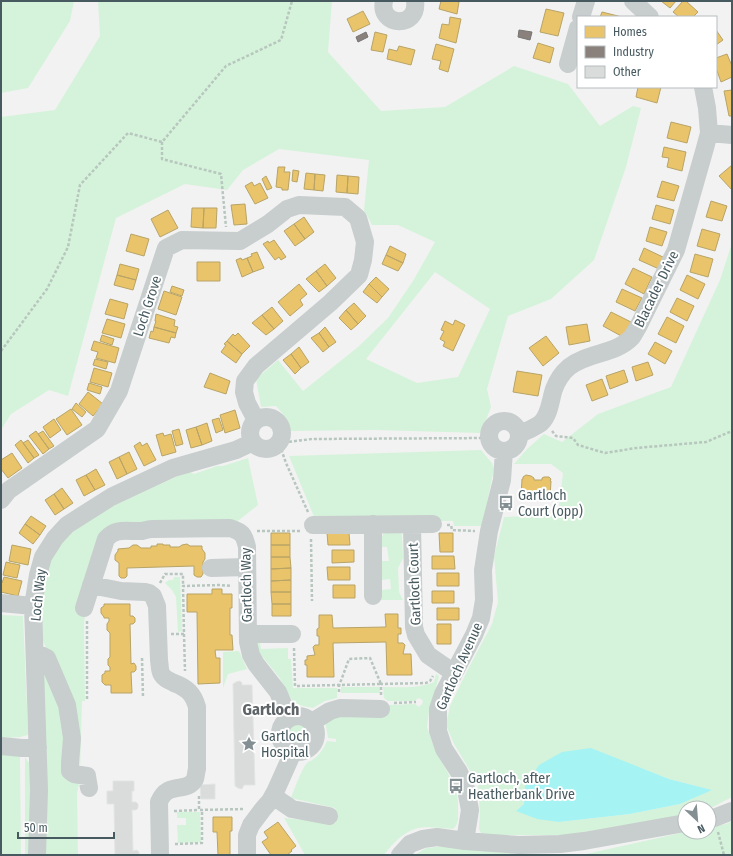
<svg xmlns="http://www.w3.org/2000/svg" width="733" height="856" font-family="'Fira Sans Condensed',sans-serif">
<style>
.green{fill:#d5f3da;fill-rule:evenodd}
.water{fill:#a6f3f3}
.homes{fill:#e9c46a;stroke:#b8a467}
.industry{fill:#8a817c;stroke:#767574}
.building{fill:#dadbdb;stroke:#e3e4e5}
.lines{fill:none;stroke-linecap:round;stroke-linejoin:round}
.path{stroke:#b7c6be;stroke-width:2.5;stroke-dasharray:3 2;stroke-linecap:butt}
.minor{stroke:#c8cdce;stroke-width:18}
.labels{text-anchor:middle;stroke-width:4;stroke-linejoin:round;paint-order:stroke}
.street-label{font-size:14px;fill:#475a60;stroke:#fff}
.poi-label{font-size:14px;fill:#475a60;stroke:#fff;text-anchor:start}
.quarter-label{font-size:16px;font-weight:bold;fill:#5d6367;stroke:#fff}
</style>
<rect width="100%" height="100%" fill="#f2f2f2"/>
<path class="green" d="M1,1H74L70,21L28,88L1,93Z
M98,1H332L328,52L381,111L445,107L514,66L568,84L600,126L633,106L641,108L626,167L594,260L551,299L508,316L487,389L491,407L481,433L375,430L289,431L287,419L276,406L261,407L256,379L278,360L303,391L358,347L388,318L413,281L435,242L398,225H372L364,210L369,160L279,149L243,170L227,190L185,184L116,218L68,396L49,390L11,414L1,430V117L55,110L100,36ZM435,272L490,309L458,377L417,383L366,359Z
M732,243V797L709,809L685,808V815L567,835H482L479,829L480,814L478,784L454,744L446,725L450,706L467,671L492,624L498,602L494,556L504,517L558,515L563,473L551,464H514L527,449L544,434L562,442L598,414L671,387L720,280ZM638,767L669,779L711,790L680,804L630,814L559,822L517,810L524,804L525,786Z
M481,450L492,463L494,469L482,526H454L453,521L315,519L289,456Z
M248,458L258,505L234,524L116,526L85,615L84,624L85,701H82L80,772L67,700L42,638L41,610L43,575L57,544L90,516L189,471L194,474L217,466H223Z
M386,532L400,533L402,534L403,558L398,568L399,592L403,600H367L381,590L391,589L390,579L381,580L378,561H389L387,547H382V537L383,534Z
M174,577H180L182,631L178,632L176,597L172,590L165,583L169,580H173Z
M1,615L23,616L28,730V735L20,737L3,738L1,736Z
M256,643H260L261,649L288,648V659H291L293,688H337V698L325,701L313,708C307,707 297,705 293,702L279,677L257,650Z
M239,651L247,669L228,674L223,688V652Z
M42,659L46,661L80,778L77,794L78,855H43Z
M436,674L439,676L435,691L429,711L427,727L434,747L455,786L458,801V820L456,826L453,829C444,828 426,826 418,828C403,832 393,843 384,855H305L284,818L336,823L335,808L291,798C294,790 302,768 307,763C307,762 311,761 312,760C320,755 323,749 327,741L336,742V739L328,738L325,721L330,716L388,705L415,704L419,707L422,704L423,701L421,699L418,698L415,701H388L384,698L383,687C400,687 419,689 434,682Z
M341,687H380V693H341Z
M288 734a11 11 0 1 1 22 0a11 11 0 1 1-22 0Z
M1,754L20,756L21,855H1Z
M25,757L28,762H32V855H25Z
M177,812H200L201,842L178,843L177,825H186V818H177Z
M732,821V855H415L426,848L446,846L522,855L586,854L685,832H709V827L726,824Z"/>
<path class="water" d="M591,748L669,779L712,790L680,804L630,814L559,822L537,819L516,811L524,804L525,786L539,765L562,752Z"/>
<path class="homes" d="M441,1H455L459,2L457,14L439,9Z
M661,1H676L670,8Z
M683,1H686L698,12L693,17H679L673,12Z
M546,9L564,13L558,36L540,32Z
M363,11L370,24L353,32L347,19Z
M602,12L622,17H600Z
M450,17L461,19L456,43L439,38L442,24L449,25Z
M716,30L723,40L716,45Z
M375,32L387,35L383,52L371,50Z
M538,43L554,48L550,63L533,58Z
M436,44L454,49L448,72L439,69L441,61L432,59Z
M399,46L415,50L411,65L387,59L389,49L397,51Z
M727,54L732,66V77L721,82L716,68V58Z
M638,87H661L657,103L636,97Z
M732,90V116H729L724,91Z
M671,122L691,127L687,143L667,138Z
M664,147L686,152L682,171L667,167L669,158L662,157Z
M732,165V190L719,176Z
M278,167H285L284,172H290L288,190H282V188L276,187Z
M293,170L299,171L297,182L292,181Z
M306,173L315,174L314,190L304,189Z
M315,174L325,175L323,191L314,190Z
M337,175L348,176L347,193L336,192Z
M266,176L272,188L267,190L262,179Z
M348,176L359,177L358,194L347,193Z
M662,181L679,186L674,201L657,197Z
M252,182L254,186L260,183L268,198L255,204L245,186Z
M711,201L727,206L722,221L706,217Z
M245,204L247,224L234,225L231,205Z
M656,205L674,210L670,224L652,219Z
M192,208H204L203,228L191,227Z
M204,208H217L216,228H203Z
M168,210L178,228L160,237L151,219Z
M304,217L314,232L305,239L294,224Z
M294,224L305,239L295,246L284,231Z
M650,227L667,232L662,246L646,241Z
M702,229L720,234L715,251L697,246Z
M131,234L149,239L144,256L126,251Z
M274,240L286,257L281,260L279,257L275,260L263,244L268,241L269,243Z
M390,246L406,254L403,263L386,255Z
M644,248L665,258L659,269L639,260Z
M257,252L264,268L253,272L247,258L252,256L251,254Z
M695,254L713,259L708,277L690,272Z
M386,255L403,263L398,271L382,264Z
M241,258L242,260L247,258L253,272L242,277L236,260Z
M197,262H220V281H197Z
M120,264L139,269L136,280L117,275Z
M325,264L336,278L327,286L316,271Z
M633,268L652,277L644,294L625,284Z
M316,271L327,286L319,292L306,279Z
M117,275L136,280L133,290L114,285Z
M687,275L705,284L698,299L680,290Z
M376,277L389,289L382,297L369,284Z
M299,284L307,294L300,300L303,305L290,316L278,302Z
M369,284L382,297L377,303L363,292Z
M172,286L184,290L182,296L170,292Z
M622,289L642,298L635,311L616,302Z
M164,291L182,297L176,315L158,309Z
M677,298L694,306L687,321L670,312Z
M110,299L128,304L124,319L105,314Z
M354,303L366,316L358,324L346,310Z
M272,307L283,321L274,329L262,315Z
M346,310L358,324L351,330L339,318Z
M611,312L631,322L623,337L603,326Z
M156,314L175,320L174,326L178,327L176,333L154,327L156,321H155Z
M262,315L274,329L266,335L252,323Z
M667,317L684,326L676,343L658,334Z
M107,319L125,324L121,338L102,333Z
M455,320L465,325L453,351L443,346L445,342L440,339L444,331L441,330L445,321L453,325Z
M587,324L590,341L569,345L566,327Z
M154,327L176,333L175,338L171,337L169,343L149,338L151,331L153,332Z
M325,327L336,342L329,347L319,333Z
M238,333L250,346L242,354L227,341L233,334L235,336Z
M319,333L329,347L323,352L311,338Z
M102,335L114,339L112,345L100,341Z
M546,336L559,353L543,366L529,348Z
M94,341L119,348L115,363L96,358L98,352L91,350Z
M227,341L242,354L236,363L221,352L226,345L224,344Z
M655,342L672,351L665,364L648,354Z
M299,347L309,362L301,368L291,354Z
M291,354L301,368L295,374L283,360Z
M95,359L108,362L106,369L93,365Z
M648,362L653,375L636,381L632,367Z
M94,368L112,373L108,387L90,382Z
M624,370L628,382L610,389L606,376Z
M517,371L542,375L538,396L513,392Z
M210,373L230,381L226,394L204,387Z
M602,379L608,395L592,401L586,385Z
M89,383L102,387L100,394L87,390Z
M88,392L103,404L93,416L79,404Z
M76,403L86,412L82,417L72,409Z
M71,409L82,425L67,435L56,419Z
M235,410L240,428L225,433L220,415Z
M219,418L223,430L216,433L212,420Z
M54,419L61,430L50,438L43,427Z
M207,423L212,441L202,445L196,427Z
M196,427L202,445L191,448L186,430Z
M179,429L183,444L176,446L172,431Z
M36,431L49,449L43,454L29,436Z
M43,431L54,446L49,449L38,434Z
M163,433L164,436L171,434L176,452L162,456L156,435Z
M21,440L34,458L28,463L15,445Z
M28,440L39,455L34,458L23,443Z
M140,442L142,446L147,443L156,460L144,466L134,446Z
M129,452L137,469L127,474L119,457Z
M12,453L22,468L8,478L1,469V460Z
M119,457L127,474L117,479L109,462Z
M96,469L105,485L95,490L86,475Z
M86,475L95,490L84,496L76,480Z
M526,475L531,476L534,478V480H542V478L544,477H549L551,479L550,481H551L550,498L521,497L522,479H523V477Z
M62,488L73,503L64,509L54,494Z
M54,494L64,509L55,515L45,500Z
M31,516L46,526L40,535L25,524Z
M25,524L40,535L33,544L19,533Z
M271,533H290V545H271Z
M327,533H349L350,545H328Z
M439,533H453V552H440Z
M157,544H163V545H170V547H179L182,545L187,544L190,546H202V549L205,553V559L203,562V574L201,577H197L194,575V566L127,568V576L125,578H121L119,576V563L115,560V555L118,551V549L129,548L133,545H137L141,548H151V546H157Z
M12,545L31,549L28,565L9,561Z
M271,545H290V557H271Z
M332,550H354V562L332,563Z
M432,556H454L455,569H432Z
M271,557H290L291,568L271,569Z
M6,562L20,565L17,578L3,575Z
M327,567H350V580H328Z
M291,568V580L271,581V569Z
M437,573H459V586H437Z
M4,577L22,581L18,596L1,592V583H2Z
M291,580V592H271V581Z
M333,585H355V598H333Z
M212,589H222V594H232V608H230V635H232L233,650H215L216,658H220V683L198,684L197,612H187V594H212Z
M432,591H454V603H432Z
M271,592H291V604H272Z
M104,604H130V616H133L135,618V622L133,624H130L131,664L134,663L136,666V670L134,672H131L132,693H111V685H105L102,682V675L105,673V671H110V667L108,665V659L110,657V633L107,630V624L109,621V618H104V617L101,613V608L104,606Z
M272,604H291V616H272Z
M437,608H459V620H437Z
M385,614H398V628H401V634H398V643H403L405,645L403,654H411L412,675H387L386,642L333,643L334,677H307V665H305V660H307V656L315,655L313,647L315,645H319V636H317V629L319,628V615H332L333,628L386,627Z
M437,624H451V644H437Z
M213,817H232V831H230V855H218L217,832H213Z
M278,822L296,846L291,850L292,851L287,855H271L262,842L268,838L264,832Z"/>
<path class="industry" d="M519,30L532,32L530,40L518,37Z
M366,32L368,37L358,42L356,37Z"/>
<path class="building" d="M240,681L242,683V685H252L255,785H244L242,789L238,788L235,786L233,684L236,682Z
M113,781H134V791H132V802H136L138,804V808L136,810H132L133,851L137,850L139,852V855H115L114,804H107V791H113Z
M215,784V799H201L200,785Z"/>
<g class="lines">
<path class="path" d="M162,142V159L221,174L226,227
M1,351L47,289L68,247L80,185L128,133L162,142L226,66L281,40L292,1
M552,431L556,436L573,438L578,445L605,453L636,448L706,442L732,431
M308,512L286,463L279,443L312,439L489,438
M447,525H451L452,530L475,531
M257,531H300
M311,539L312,601
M160,583L165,574H183V586
M87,621V699
M171,634H184L183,586L220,585L232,586
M184,634L185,671
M294,648L295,686L381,684L370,658L349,659L339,686V693
M142,658L143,698
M381,695V684L426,683L430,681L433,676
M394,703L416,702
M199,796V810L244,809
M174,811L199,810
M718,832L724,855
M175,844L202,843V810"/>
<path class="minor" d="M384,1C378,27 419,29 415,1
M633,1L650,17
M581,17L586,1
M568,64L578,28
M709,133L732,135
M250 433a16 16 0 1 1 32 0a16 16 0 1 1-32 0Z
M489 436a15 15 0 1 1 30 0a15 15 0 1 1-30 0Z
M519,434C527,431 534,428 541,423C550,414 550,401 554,389C557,381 562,373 569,367C588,352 615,355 632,337C634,334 636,330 638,327L676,250L705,148L709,133L707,108L703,87
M1,500L9,490L97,429L119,391L166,248L182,240L240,241L268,224L287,209L299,205L345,207L358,218L365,242L363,260L359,275L330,303L256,366L245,381L244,392L247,403L256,420
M313,525L433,524
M412,525L414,627L416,635L428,655L454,673
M211,568L247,567
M91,585L121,591L145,592L149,593L153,596L157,606L159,660C160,665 159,672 163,676C165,679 170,681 174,683C187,688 193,693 197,707V769C196,772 196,776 195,779C187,794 168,780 159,802L160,855
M373,596V524
M1,603L33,606
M84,608L106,539C116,527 128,532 142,531C146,530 149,529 152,529L230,528C242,532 244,534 247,547L248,642L251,655L256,664L278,692L289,718
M248,634H292
M35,652L47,658L67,705L72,738L70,763V771L74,774L87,776L89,788
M280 734a18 18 0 1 1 36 0a18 18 0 1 1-36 0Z
M312,722L330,711L340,708L381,709
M1,746L22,748H38
M273,796L292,809L329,816
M709,819L714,818L732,811
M465,841L470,810L466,789L459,772L444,749L438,731V709L443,694L474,635L481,618L484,600L483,570L489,531L502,480L504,451
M37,855L39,790L33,606L38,575L43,557L55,538L67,525L111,497L173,468L236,450L253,442
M247,855V835L251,825L263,809L270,801L276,790L293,752
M400,855L410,844L423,839L437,837L465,841L519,845L560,844L584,841L685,823"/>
</g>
<defs>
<symbol id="bus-bare" viewBox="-9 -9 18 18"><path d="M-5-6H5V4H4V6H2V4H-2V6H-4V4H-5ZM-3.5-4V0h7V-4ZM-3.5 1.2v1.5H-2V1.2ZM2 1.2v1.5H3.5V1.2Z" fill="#838f93" stroke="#fff" stroke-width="2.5" paint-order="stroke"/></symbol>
<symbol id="sight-bare" viewBox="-9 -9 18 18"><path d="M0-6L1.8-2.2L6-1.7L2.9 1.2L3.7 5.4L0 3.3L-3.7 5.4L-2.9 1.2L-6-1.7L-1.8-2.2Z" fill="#838f93" stroke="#fff" stroke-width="2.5" paint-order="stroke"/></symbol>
</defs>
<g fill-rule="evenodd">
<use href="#bus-bare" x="495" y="492" width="22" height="22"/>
<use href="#sight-bare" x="238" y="733" width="22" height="22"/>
<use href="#bus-bare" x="445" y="775" width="22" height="22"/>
</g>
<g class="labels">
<g class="street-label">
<text transform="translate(656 289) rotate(-64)" y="5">Blacader Drive</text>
<text transform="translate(147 306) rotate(-72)" y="5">Loch Grove</text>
<text transform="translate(414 584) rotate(-92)" y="5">Gartloch Court</text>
<text transform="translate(246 585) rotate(-91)" y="5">Gartloch Way</text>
<text transform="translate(38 595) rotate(-84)" y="5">Loch Way</text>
<text transform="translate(459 666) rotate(-66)" y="5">Gartloch Avenue</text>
</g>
<g class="poi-label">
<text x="518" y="500">Gartloch<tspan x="518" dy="16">Court (opp)</tspan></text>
<text x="261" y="741">Gartloch<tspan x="261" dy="16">Hospital</tspan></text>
<text x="468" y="783">Gartloch, after<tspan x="468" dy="16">Heatherbank Drive</tspan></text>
</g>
<g class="quarter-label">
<text x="271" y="715">Gartloch</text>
</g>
</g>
<rect width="733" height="856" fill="none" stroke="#475a60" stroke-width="4"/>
<rect x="577" y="16" width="140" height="72" fill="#ffffff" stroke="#b5bdbf"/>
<rect x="585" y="26" width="20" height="12" fill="#e9c46a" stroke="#b5bdbf"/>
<text x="613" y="36" font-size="12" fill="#475a60">Homes</text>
<rect x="585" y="46" width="20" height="12" fill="#8a817c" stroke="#b5bdbf"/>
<text x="613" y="56" font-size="12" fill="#475a60">Industry</text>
<rect x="585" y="66" width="20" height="12" fill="#dadbdb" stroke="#b5bdbf"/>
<text x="613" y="76" font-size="12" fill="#475a60">Other</text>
<g transform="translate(697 820) rotate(154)"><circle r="19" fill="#ffffff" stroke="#b5bdbf"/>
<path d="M0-3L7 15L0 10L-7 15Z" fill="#838f93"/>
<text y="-6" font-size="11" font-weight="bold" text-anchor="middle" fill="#475a60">N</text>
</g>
<path d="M18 832v6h96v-6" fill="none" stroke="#475a60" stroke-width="2"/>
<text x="24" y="832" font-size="12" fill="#475a60" stroke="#ffffff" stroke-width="3" paint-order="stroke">50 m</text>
</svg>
